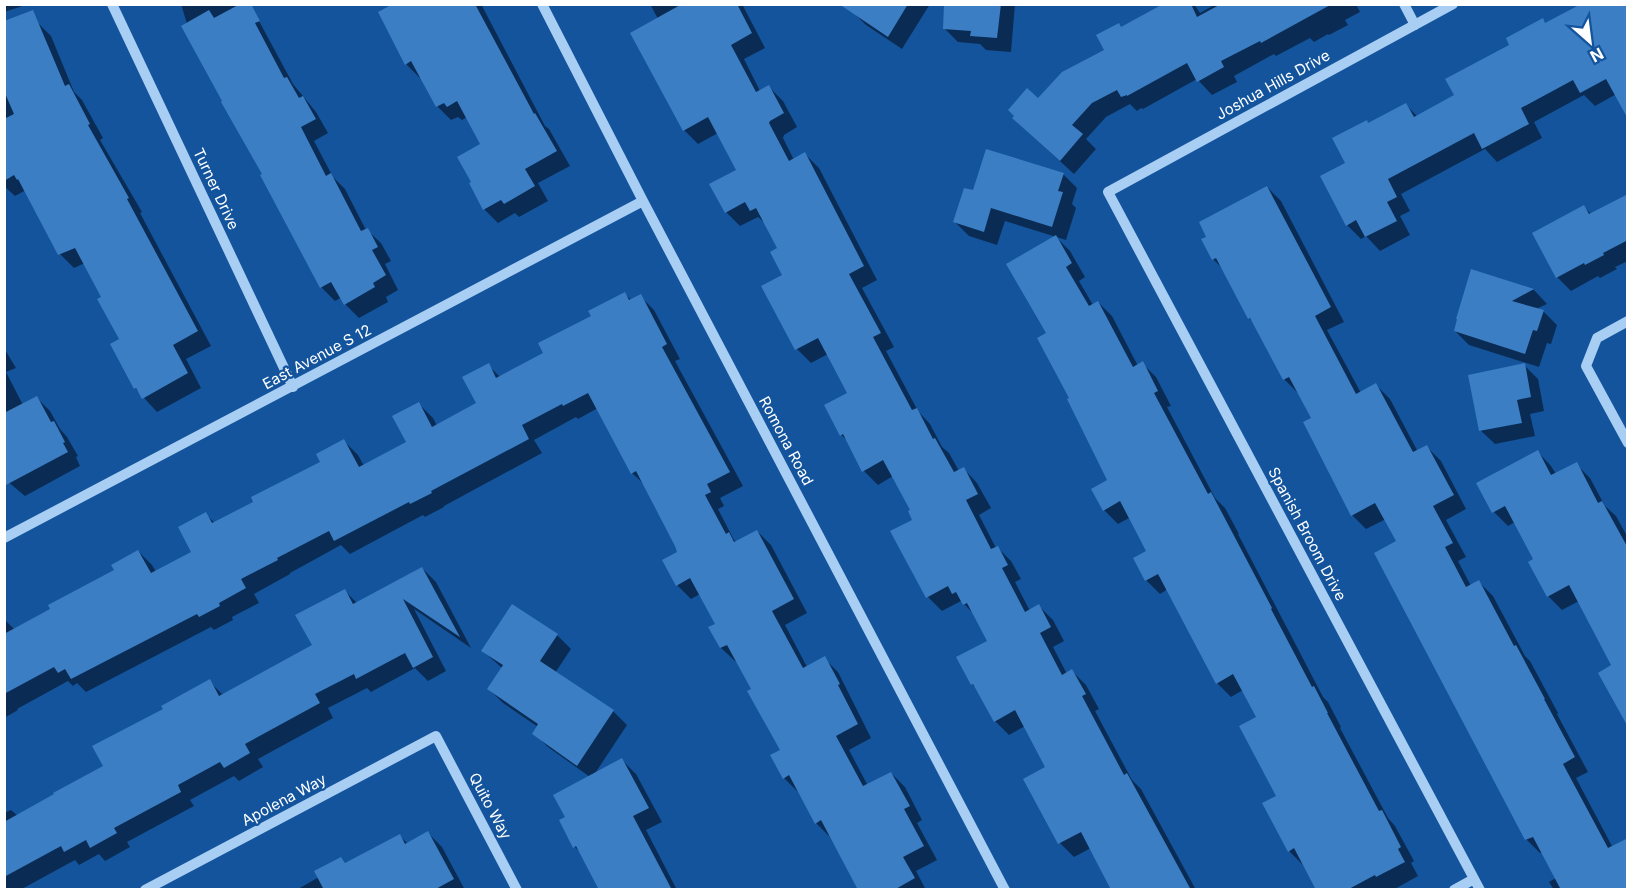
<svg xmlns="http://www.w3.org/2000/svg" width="1632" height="894" font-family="Inter,sans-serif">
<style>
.shadow{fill:#0007}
.building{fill:#3c7ec4}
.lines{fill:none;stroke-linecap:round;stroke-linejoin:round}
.minor{stroke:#a9cef4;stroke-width:10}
.labels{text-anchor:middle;stroke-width:4.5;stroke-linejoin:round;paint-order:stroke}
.street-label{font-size:15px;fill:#fff;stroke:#13549d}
</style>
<rect width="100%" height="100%" fill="#13549d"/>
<path class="shadow" d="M4,4H29L4,12Z
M181,4H242L259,21L293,84L316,112L328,133L314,141L333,177L345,189L366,230H367L381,243L391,261L385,264L398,290L386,297L388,302L359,318L345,304L342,297L335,301L321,287L262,175H264L187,24Z
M389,4H481L545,126L549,129L570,166L538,183L548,201L519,217L515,213L498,223L484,209L482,145L467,117L462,120L458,117L451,120L437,106L422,77L420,78L406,64Z
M650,4H742L765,48L744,59L760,91L769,87L783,101L797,127L784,135L783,138L794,160L805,154L819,168L877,280L862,288L894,347L886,351L918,411L930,424L942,447L949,453L959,471L964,469L977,483L991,508L979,515L996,548L997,547L1011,561L1021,579L1015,582L1030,611L1039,606L1053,620L1064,641L1053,647L1067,674L1072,671L1086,685L1099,709L1095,711L1132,780L1141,789L1196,890H1111L1091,848L1074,857L1060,843L1025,780L1047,768L1025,726L1009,735L995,721L979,691L972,684L989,641L974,614L961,601L942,611L928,597L912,510L893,476L878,485L864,471L848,441L841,435L849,394L828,354L811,363L797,349L779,248L766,224L758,217L740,226L726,212L738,170L718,133L698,144L684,130L658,19Z
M856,4H930L902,49L866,25L852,11Z
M946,4H1015L1011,52L986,50L980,44L958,42L944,28Z
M1167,4H1194L1200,13L1216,4H1356L1360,12L1345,20L1348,25L1329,35L1328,34L1314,42L1310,38L1276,56L1274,54L1234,76L1237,82L1212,95L1197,79L1143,109L1141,108L1137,111L1130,104L1106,117L1086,139L1096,149L1074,174L1028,132L1038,100L1106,50L1122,28Z
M1583,4L1620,92L1595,106L1584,95L1534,122L1542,138L1497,162L1485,149L1401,194L1410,211L1400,216L1410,235L1380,251L1366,236L1361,239L1347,225V164L1369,125L1406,105L1418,117L1456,96L1511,45L1542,20L1546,24Z
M37,22L51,36L74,92L82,100L103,138L100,140L142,212L140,213L211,346L186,359L201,388L157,412L135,388L112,344L121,340L103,297L85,263L74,268L60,254L26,190L15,196L4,186V35Z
M1063,174L1077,188L1072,204L1076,208L1066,240L1005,221L997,245L969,236L955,222L974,192Z
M1267,187L1281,201L1344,322L1327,330L1361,393L1376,385L1390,399L1418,452L1427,447L1441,461L1466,509L1446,520L1466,557L1458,561L1471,586L1479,582L1493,596L1525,656L1530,661L1558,713L1557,714L1588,772L1576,778L1613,848L1628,890H1554L1549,882L1556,878L1543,852L1540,853L1526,839L1376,553L1398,542L1386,519L1366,529L1352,515L1313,419L1298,393L1284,379L1255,324L1249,318L1223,269L1213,259Z
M1628,196V261L1615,267L1617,269L1600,278L1598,276L1571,291L1557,277L1584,207L1592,215Z
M1056,237L1070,251L1085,277L1079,281L1093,305L1098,302L1112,316L1138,366L1142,363L1156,377L1171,406L1167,407L1215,498L1225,508L1239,534H1238L1323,697L1328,702L1341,727L1340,728L1388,818L1395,826L1414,861L1411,863L1418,876L1393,890L1389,888L1387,890H1318L1303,865L1289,851L1278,797L1258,718L1243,690L1231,697L1217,683L1168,589L1160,594L1146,580L1148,552L1129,518L1118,524L1104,510L1109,481L1071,399L1048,333Z
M1472,271L1534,290L1547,304L1536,309L1543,311L1557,325L1551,344L1547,343L1539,367L1469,345L1455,331Z
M625,294L632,301L640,296L654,310L680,359L675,361L743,486L720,498L724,506L718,509L734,540L737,542L757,531L771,545L807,613L785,625L807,667L824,658L838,672L871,738L849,750L868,786L891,773L905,787L922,820L917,823L937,860L916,871L926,890H860L830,837L816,823L798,792L784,778L782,750L737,660L735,661L721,648L717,624L700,594L691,599L677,585L679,553L645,485L632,473L598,408L578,419L576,417L534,440L542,453L444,506V507L425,517L423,515L350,554L341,545L290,573V574L254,594L259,603L232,617L233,620L214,630L211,627L86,692L77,683L73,686L68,681L17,709L18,710L4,718V621H6L15,630L116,571L138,551L152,565L156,572L193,552L205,514L215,523L255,502L322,462L344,441L358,455L364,466L408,443L419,404L433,418L437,426L478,404L488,365L500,377L545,354L593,316Z
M4,348L16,368L6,372L23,405L36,397L50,411L60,429L67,437L78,456L76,457L80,466L25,496L7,481L4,476Z
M1524,365L1538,379L1544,411L1530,414L1535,436L1495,444L1480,430Z
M1538,452L1551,466L1556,474L1576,464L1590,478L1605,506L1616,516L1628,538V723L1613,666L1579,601L1562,610L1548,596L1535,560L1515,522L1508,526L1494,512Z
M422,568L436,582L471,648L414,609L446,671L428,681L415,668L371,692L367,688L328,708L333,718L258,759L263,767L239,781L234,776L190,800L194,806L127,842L130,847L105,861L99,854L79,865L75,860L20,890H4V813L11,810L18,816L105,767L165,709L209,681L223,695L314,646L345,591L357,603Z
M557,635L571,649L555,673L613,711L627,725L594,775L622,760L636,774L662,822L646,830L677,890H601L582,854L575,847L567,817L590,777L548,747L534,733L538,727L503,703L489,689L502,668L483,651Z
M428,833L442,847L465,890L298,889L319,877L341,858L346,864L399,835L408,844Z"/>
<path class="building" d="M240,4H251L260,21L255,23L284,78L287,77L299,98L303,96L316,119L301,127L326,176L331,173L361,231L368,228L378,247L372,250L386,275L373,283L375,287L344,305L331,282L320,288L260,175L262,174L221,102L222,101L181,26L209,10L214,18Z
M393,4H475L534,114L535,113L557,151L525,169L535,186L504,204L501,200L483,210L469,183L471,182L457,157L480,144L457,101L447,107L444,103L436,107L411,61L405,65L378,12Z
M682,4H737L752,33L731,45L756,92L769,85L784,113L770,121L769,123L789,161L805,152L864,266L849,274L881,333L873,337L912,410L917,408L933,439L935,438L954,472L964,467L978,494L966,500L991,549L998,546L1008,565L1002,568L1025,612L1039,604L1051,627L1040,633L1062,675L1072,669L1086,694L1082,696L1124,775L1127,773L1191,890H1111L1081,832L1058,844L1023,779L1045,767L1015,710L994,722L973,684L971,685L956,657L987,641L967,603L963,605L956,592L952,594L948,586L926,598L890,531L912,520L908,511L910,510L883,460L862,472L843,434L840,436L824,405L847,393L818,338L795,350L761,286L782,275L770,252L777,248L756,208L750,211L745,202L725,213L709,184L736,170L708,117L683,131L630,33Z
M839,4H908L888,37Z
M944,4H1001L997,38L970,36L971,31L943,29Z
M1163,4H1191L1197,17L1221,4H1332L1261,43L1260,41L1221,61L1224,67L1197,82L1187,63L1127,96V95L1121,97L1117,90L1092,103L1072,125L1083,134L1060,161L1012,118L1014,116L1008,110L1027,88L1038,98L1062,72L1104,50L1096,35L1119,23L1121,27Z
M1581,4H1628V119L1606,79L1580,93L1573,80L1521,108L1529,124L1482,149L1474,133L1388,179L1397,197L1387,202L1397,221L1365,237L1356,220L1346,226L1320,176L1345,163L1332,138L1367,120L1368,123L1406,103L1414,117L1454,95L1445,79L1509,45L1506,38L1543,18L1545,23Z
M33,10L65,86L69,84L90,124L88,125L129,198L127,199L198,331L173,345L188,373L142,399L136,388L134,389L110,344L119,339L97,299L101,297L75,248L58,255L18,179L17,180L14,175L4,181V119L14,114L4,91V21Z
M986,149L1064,173L1058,191L1063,192L1052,227L991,208L984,232L953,222L964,188L973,190Z
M1267,186L1331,307L1315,316L1356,394L1376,383L1413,452L1427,445L1454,495L1433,506L1453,543L1445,547L1466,587L1479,580L1514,646L1516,645L1545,699H1544L1575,757L1563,764L1608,848L1628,838V890H1561L1533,837L1525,840L1374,553L1396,541L1375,503L1351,516L1303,422L1311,418L1289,377L1283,380L1250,318L1248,319L1216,258L1212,260L1201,239L1206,237L1199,222Z
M1628,194V240L1603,253L1604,255L1585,265L1584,263L1556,278L1532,233L1584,205L1589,214Z
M1056,235L1072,263L1066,267L1089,306L1098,301L1133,367L1143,361L1158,391L1154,393L1208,494L1211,492L1272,608L1271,609L1312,687L1314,686L1328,713H1327L1379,811L1382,810L1401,847L1398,849L1405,862L1376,877L1375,875L1347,890H1316L1294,848L1288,852L1262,803L1276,796L1239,726L1256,717L1233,674L1216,684L1158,574L1145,581L1133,558L1146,551L1120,501L1103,511L1091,489L1107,480L1067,399L1069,398L1037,338L1046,333L1006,264Z
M1471,269L1534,289L1512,301L1544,310L1537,331L1533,330L1525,354L1454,331L1457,319H1456Z
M625,292L629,300L641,294L667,344L662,347L730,472L707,484L711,492L705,495L726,534L729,532L734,542L757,530L794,599L772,611L803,668L825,656L840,684L838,685L858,724L836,736L863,786L891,772L910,806L904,809L924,846L903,857L915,878L894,890H858L821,820L815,824L789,775L783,779L770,755L780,750L747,691L751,689L727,645L720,648L708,627L715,624L690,578L676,586L662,560L677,552L675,546L636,471L631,474L588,393L563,406L562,404L522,425L529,439L431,491L432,493L410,504L409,502L334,541L329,531L277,558L278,560L241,579L246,588L219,603L220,606L199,617L197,614L71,679L65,669L58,673L54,667L4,694V634L50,609L48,605L114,570L111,565L138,550L151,573L191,552L178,527L206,512L212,523L253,502L251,497L320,462L316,454L344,439L359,467L406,442L392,416L419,402L432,427L476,403L462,377L489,363L496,378L543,353L538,343L591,316L588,311Z
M1525,363L1531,397L1517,400L1522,423L1479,431L1468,375Z
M37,396L51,422L54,421L65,442L63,443L68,452L4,486V413Z
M1538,450L1551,475L1577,462L1598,503L1602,501L1628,548V727L1598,673L1611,665L1569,585L1547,597L1528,562L1533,559L1505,506L1492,513L1476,483Z
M422,567L460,637L403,599L433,657L413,668L405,653L356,679L354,674L315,694L320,703L245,744L250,753L224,768L220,762L178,785L181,792L114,828L117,833L90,848L86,840L64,852L61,846L4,877V822L54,794L53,793L103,766L92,746L163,709L161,706L210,679L219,696L312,645L295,615L345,589L353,604Z
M512,604L558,634L540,661L614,710L577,766L532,734L538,724L487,689L503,665L481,651Z
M622,758L649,808L633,816L672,890H599L576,846L573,848L559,820L565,817L553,795Z
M428,831L454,879L434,890H324L314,871L341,857L345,863L400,834L405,844Z"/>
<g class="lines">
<path class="minor" d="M112,4L293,387
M542,4L643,201L1005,890
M1404,4L1415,25
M1453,4L1108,192L1480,890
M1628,321L1597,338L1586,366L1628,443
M4,538L643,201
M145,890L436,736L517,890
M1454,890L1474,879"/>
</g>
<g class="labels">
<g class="street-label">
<text transform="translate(1273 85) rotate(-29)" y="5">Joshua Hills Drive</text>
<text transform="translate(216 189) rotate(65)" y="5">Turner Drive</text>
<text transform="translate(317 357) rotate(-28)" y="5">East Avenue S 12</text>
<text transform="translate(786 441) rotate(62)" y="5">Romona Road</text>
<text transform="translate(1307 534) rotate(62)" y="5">Spanish Broom Drive</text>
<text transform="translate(284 800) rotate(-28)" y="5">Apolena Way</text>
<text transform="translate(490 806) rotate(62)" y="5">Quito Way</text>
</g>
</g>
<rect width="1632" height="894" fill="none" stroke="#ffffff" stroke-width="12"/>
<g transform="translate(1590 42) rotate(152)" stroke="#13549d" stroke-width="4.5" paint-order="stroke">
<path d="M0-4.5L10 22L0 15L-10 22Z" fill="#ffffff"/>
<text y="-9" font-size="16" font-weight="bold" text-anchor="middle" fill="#ffffff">N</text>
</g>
</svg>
